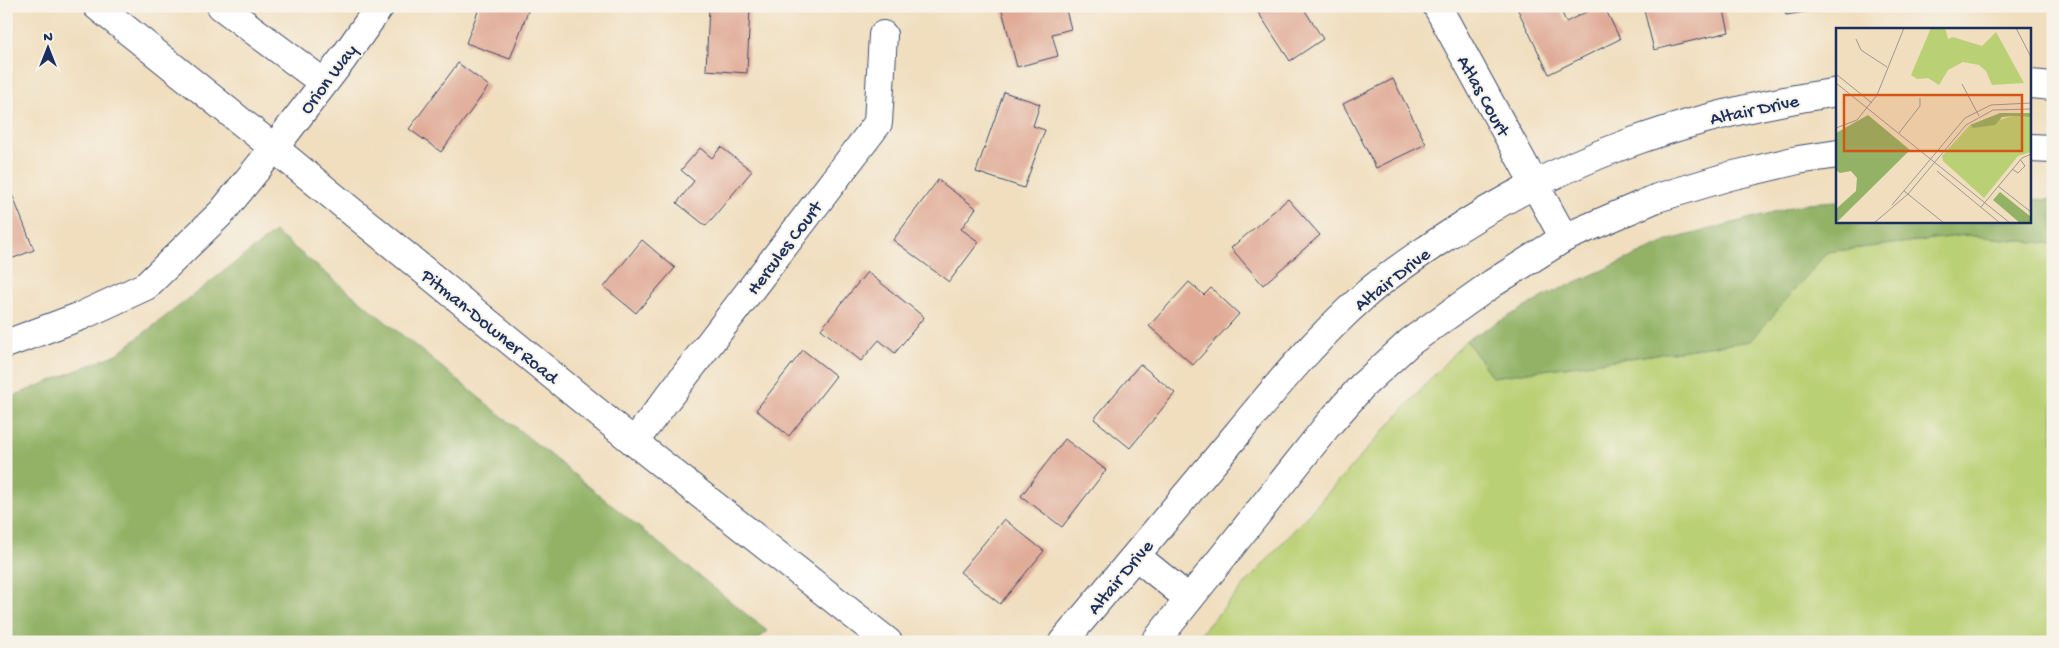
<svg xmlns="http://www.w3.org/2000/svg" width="2059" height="648" font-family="'Gochi Hand',sans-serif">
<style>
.green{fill:#bad075;stroke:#6a806a}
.forest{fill:#93b266;stroke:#577062}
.building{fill:#e0aa96}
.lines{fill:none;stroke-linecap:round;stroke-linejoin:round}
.minor-casing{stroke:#3b496c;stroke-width:30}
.tertiary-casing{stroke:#3b496c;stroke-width:30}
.minor{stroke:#fff;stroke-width:28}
.tertiary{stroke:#fff;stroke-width:28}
.labels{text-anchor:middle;stroke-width:4;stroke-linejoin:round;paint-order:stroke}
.street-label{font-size:19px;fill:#1b2f5e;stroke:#f7f3e8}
.inset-road{fill:none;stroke:#9b9898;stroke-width:1}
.view{fill:#d45514;fill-opacity:0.15;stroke:#d45514;stroke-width:2.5}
.inset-edge{fill:none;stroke:#1b2f5e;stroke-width:2.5}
</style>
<rect width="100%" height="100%" fill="#f7f3e8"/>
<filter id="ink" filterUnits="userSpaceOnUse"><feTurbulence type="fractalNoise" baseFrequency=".02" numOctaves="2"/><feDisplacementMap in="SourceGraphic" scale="10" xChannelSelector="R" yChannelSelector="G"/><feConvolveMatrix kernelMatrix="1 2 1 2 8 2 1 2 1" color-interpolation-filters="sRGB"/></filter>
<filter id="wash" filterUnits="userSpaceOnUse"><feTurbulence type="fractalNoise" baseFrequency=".0096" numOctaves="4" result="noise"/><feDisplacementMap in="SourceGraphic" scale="20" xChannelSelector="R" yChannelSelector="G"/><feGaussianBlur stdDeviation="1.12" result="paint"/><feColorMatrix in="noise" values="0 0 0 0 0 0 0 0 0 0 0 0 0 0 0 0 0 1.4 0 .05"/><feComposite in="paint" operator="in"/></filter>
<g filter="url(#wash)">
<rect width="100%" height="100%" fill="#f0debe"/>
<path class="green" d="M1966,235L2053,244V642H1193L1466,340L1493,377L1750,341L1827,252Z"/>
<path class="forest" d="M2030,199L2053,200V244L1966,235L1827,252L1751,341L1492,377L1466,340L1549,294L1670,240L1807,203L1838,201V221H2030Z
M275,232L767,631L756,642H6V399L117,354Z"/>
<g id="blocks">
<path class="building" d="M480,6H530L510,59L466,43Z
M709,6H750L747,73L706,70Z
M1001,6H1065L1071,29L1052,34L1058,56L1017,67Z
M1254,6H1302L1323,39L1290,61Z
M1516,6H1559L1566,22L1598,6H1604L1620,39L1549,74Z
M1661,6H1723L1729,32L1654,50L1644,10Z
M1785,6H1835V7L1786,15Z
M458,63L489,86L441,152L409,129Z
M1393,79L1426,144L1376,168L1343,104Z
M1004,92L1040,104L1033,126L1045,130L1024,188L976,172Z
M721,147L752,171L706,226L677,203L694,181L681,170L700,148L712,158Z
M6,179L34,250L6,261Z
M938,180L976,208L961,229L979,242L949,282L893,240Z
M1288,199L1320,235L1263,285L1231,248Z
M642,240L675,268L636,313L604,287Z
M867,272L924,317L895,353L879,340L861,361L821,329Z
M1189,282L1204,295L1211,288L1239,314L1193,365L1149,326Z
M803,350L836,376L789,436L756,410Z
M1140,364L1175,393L1130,448L1094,419Z
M1065,439L1106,470L1062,527L1021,496Z
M1004,519L1044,551L1000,604L960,572Z"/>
</g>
</g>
<g filter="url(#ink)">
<use href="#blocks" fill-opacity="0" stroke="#3b496c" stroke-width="1"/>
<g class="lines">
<defs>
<path id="minor" d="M221,6L324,83
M1437,6L1564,238
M6,344L81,316L146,286L222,212L274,148L342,60L380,6
M634,442L878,123L883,35
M1136,556L1189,599"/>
<path id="tertiary" d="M97,6L274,148L634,442L888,642
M2030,84L2053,86
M2030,148L2053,149
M1063,642C1118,576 1173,511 1228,445C1271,393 1313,341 1364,296C1386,276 1411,260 1436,243C1562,157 1687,114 1838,92
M1155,642L1327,426L1362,386L1410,342L1493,283L1564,238L1657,198L1730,176L1798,160L1838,154"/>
</defs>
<use href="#minor" class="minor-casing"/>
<use href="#tertiary" class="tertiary-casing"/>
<use href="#minor" class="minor"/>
<use href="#tertiary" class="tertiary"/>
</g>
</g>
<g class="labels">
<g class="street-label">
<text transform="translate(327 78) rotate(-53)" y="7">Orion Way</text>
<text transform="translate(1485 95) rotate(61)" y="7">Atlas Court</text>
<text transform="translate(1754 108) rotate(-12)" y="7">Altair Drive</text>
<text transform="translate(783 247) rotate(-53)" y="7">Hercules Court</text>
<text transform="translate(1391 278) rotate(-38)" y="7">Altair Drive</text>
<text transform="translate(491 325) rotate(39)" y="7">Pitman-Downer Road</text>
<text transform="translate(1119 576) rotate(-50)" y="7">Altair Drive</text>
</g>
</g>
<g transform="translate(1836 28)">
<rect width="195" height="195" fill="#f0debe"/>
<path d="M95,0H109L112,11L117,9L146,18L160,4L188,55L156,57L150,43L143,37L127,34L112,42L103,57L92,50L81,51L75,47ZM177,88L195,89V124L182,128L148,170L107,133L106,128L134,97L137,100Z" fill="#bad075"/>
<path d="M164,85H195V89L177,88L166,89L159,97L137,100L134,97ZM32,87L74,122L0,195V181L20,163L21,150L15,143L4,145L0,142V105ZM164,164L195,189V195H184L157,172Z" fill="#93b266"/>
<path class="inset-road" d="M180,0L195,29M20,11L25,22L51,39M0,46L36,75M0,55L174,195M126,56L143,88M0,100L21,92L41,67L68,0M63,105L84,78V70M176,141L182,145L189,138L184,131M101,143L164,195M162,158L195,184M68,163L108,195M56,177L129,90L155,77L195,75M145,179L186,130L195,126M38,195L72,166L130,97L157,82L195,81"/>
<path class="view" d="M8,67H186V123H8Z"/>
<rect width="195" height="195" class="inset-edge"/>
</g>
<rect width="2059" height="648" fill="none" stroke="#f7f3e8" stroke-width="25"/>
<g transform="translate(48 48)" stroke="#f7f3e8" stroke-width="4" paint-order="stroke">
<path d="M0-4L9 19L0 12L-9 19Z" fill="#1b2f5e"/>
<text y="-8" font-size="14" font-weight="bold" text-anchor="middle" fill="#1b2f5e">N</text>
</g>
</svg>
